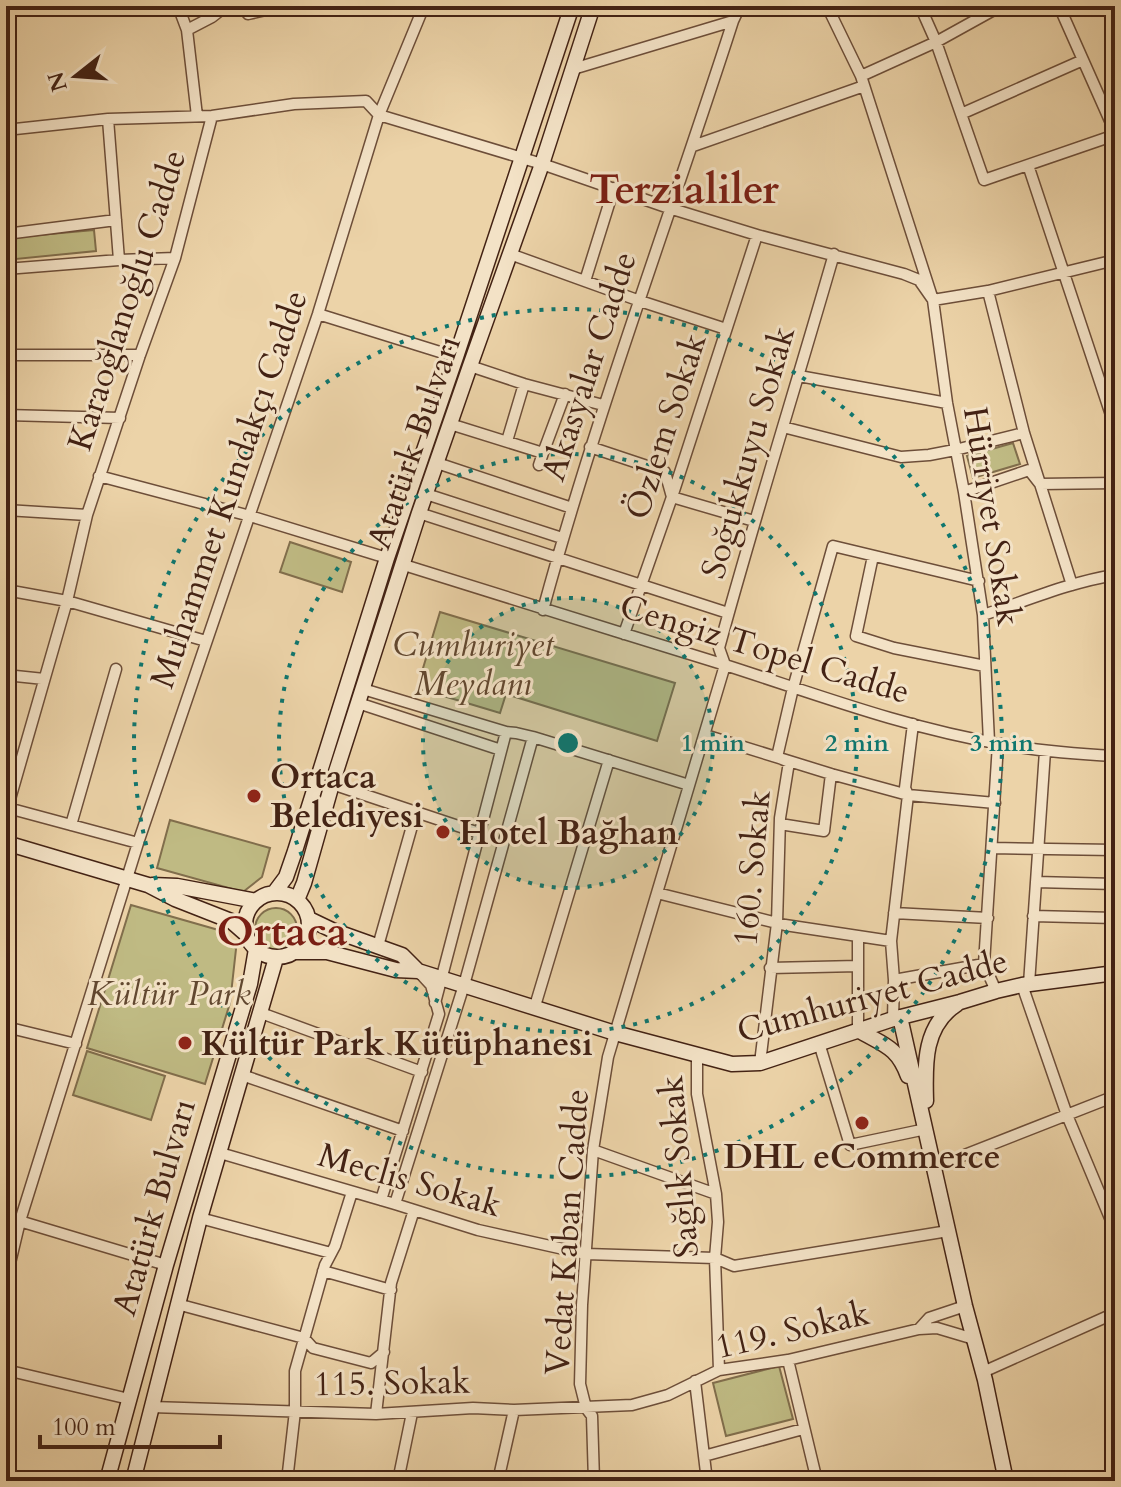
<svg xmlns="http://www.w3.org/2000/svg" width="1121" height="1487" font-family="Cardo,serif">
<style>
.green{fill:#bfba83;stroke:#816e4c;stroke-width:2}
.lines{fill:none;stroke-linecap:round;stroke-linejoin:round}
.street-casing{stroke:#6d4e39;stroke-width:13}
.secondary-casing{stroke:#432214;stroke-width:17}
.street{stroke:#f3e2c6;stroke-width:10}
.secondary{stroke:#f3e2c6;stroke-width:14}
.ring{fill:none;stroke:#0f766e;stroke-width:4;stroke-dasharray:4 8}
.poi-dot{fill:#8f2418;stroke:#f3e2c6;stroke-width:3}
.labels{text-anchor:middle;stroke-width:6;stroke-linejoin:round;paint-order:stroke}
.street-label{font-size:34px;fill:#432214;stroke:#f3e2c6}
.park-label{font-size:34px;font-style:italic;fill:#624830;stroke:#f3e2c6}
.poi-label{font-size:34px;font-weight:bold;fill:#432214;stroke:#f3e2c6;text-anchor:start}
.district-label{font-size:42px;font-weight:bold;fill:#7a1f14;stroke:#f3e2c6}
.centre{fill:#0f766e;stroke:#f3e2c6;stroke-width:4}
.ring-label{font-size:24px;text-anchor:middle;font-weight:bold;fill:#0f766e;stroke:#f3e2c6;stroke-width:6;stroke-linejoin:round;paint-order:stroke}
</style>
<rect width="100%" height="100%" fill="#ecd3a8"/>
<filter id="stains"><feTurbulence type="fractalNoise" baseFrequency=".0025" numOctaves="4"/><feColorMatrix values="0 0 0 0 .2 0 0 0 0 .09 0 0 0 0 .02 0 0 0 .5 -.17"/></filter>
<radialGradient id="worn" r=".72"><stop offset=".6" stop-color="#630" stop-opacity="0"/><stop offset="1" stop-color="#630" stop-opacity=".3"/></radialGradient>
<path class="green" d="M94,230L96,251L6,260V238Z
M1013,443L1020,464L973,478L967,456Z
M290,542L351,562L342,592L280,572Z
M440,612L675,683L657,741L506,694L500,713L417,688Z
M170,820L270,848L262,877L243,892L157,868Z
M131,905L215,929L223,932L236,949L230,1003L205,1084L87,1048Z
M255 929a21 21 0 1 1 42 0a21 21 0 1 1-42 0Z
M87,1051L165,1076L151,1120L73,1095Z
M779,1366L793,1419L726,1436L713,1383Z"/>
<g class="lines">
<defs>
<path id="street" d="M178,6L187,30
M242,6L248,14L284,6
M827,6L861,76L933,300L947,403L964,492L983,615L989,742
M920,6L936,42L984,180L1115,135
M1059,6L1115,132
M573,69L733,21
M861,76L936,42L1001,6
M961,114L1083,60
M197,116L187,30L212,17L226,6
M108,119L119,260
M6,130L108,119L212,116L294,104L366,101L379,115L542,164L669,208L757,235L904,274L919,280L933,300L988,291L1115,260
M693,146L864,86
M1028,165L1115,427
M6,234L116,220
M510,254L640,301L726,329
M6,269L119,260L175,258
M585,281L614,188
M988,291L1024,433L1072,585
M318,314L456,357
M6,355H140
M470,366L524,384L603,405
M799,376L947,403
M6,415L120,418
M450,424L543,453L565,394
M783,427L901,457L929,455L955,450L1024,433
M507,441L524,384
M590,447L665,472L672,497L754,521
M437,463L572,508
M539,465L543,453
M99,476L250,516L387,558
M964,492L1029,470L1040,484L1115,483
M426,494L562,538
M6,510L87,515
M419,513L728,613
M873,556L856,636L894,648L985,666
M404,565C510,599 616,631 722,664C813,693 905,728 1001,744C1038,751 1077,754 1115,756
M6,590L67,601L206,641
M543,610C597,411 670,217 733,21L740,6
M983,615C1026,601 1070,582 1115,575
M624,634L672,497L757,235
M6,675L44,679
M363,689L506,732L516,733L533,737L689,785
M358,703L501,750
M705,735L831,774L908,795L995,803
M332,784L479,833
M8,808L138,843
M6,813L67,601L87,515L140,355L175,258L212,116
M780,824L824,831L831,774
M71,825L116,669
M992,848L1115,850
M1036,882L1115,884
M657,893L785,925L891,941
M894,913L988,918
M1033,916L1115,918
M378,946L416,812
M770,968L858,966
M894,980L984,964
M1029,984L1045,751
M1022,985L1067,1115L1115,1230
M996,991L984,964L998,744
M435,1003L506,732
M535,1006L609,760
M261,1013L422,1072
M893,1019L894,980L891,941L908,795L905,788L913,724
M6,1027L76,1044
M858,1030V936
M819,1043L850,1145L926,1129
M697,1055V1094L716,1194L718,1222L715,1258L719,1370
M760,1063L777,923L780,818L789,762L777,757L793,688L833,546L979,581
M242,1075L403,1131
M593,1150L716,1194
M220,1153L395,1204L478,1230L586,1254L715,1258L734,1266L948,1231
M934,1167L1115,1096
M381,1200L439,1014L431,985L419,972
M395,1204L464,985L533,737
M6,1217L166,1265
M200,1218L331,1253
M323,1271L391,1290
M6,1280L20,1221L138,843L318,314L379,115L424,6
M177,1304L304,1338L313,1348L371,1363L384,1352
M919,1329L929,1318L965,1306
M788,1360L817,1481
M6,1370L129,1399
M983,1372L1115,1313
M695,1381L707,1481
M151,1407L376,1414L473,1408L514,1410L632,1405L668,1395L719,1370L788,1360L919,1329L937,1328L974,1339
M376,1414L391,1283L414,1210
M704,1456L803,1429
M287,1481L295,1411V1371L325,1265L335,1246L352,1192
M398,1481L412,1413
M498,1481L514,1410
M594,1481L592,1416L586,1408L580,1384L582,1305L593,1150L608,1057L725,665L719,648C755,516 796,386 834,254"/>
<path id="secondary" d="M6,843L148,885L175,899L231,921L247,935
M152,885L177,886L256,901
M245 925a32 32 0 1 1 64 0a32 32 0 1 1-64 0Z
M274,893L286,877L295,851L387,558L456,357L572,6
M297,900L304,883L332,784L419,513L470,366L542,164L593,6
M309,919L332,930L402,955L418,971
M295,952H327L396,970L418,971L615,1033L732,1064L760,1063L893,1019L960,1002L996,991L1022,985L1115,973
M900,1017L965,1306L985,1380L1006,1481
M858,1030C883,1045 897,1046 908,1076
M926,1101C925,1065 923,1026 957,1004
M107,1481L166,1265L250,984L256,949
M133,1481L200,1218L276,958"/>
</defs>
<use href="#street" class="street-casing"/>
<use href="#secondary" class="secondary-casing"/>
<use href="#street" class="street"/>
<use href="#secondary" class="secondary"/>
</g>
<circle cx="568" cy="743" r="145" fill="#0f766e" fill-opacity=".12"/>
<g class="ring">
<circle cx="568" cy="743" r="145"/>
<circle cx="568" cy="743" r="289"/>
<circle cx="568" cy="743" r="434"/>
</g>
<g class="poi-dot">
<circle cx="254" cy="796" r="8"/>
<circle cx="443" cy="832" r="8"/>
<circle cx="185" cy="1043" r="8"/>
<circle cx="862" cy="1123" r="8"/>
</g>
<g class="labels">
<g class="street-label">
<text transform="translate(126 300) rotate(-72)" y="12">Karaoğlanoğlu Cadde</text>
<text transform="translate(588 366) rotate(-72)" y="12">Akasyalar Cadde</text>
<text transform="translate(665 426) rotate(-72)" y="12">Özlem Sokak</text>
<text transform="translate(413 442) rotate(-71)" y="12">Atatürk Bulvarı</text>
<text transform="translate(747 452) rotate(-74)" y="12">Soğukkuyu Sokak</text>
<text transform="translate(228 489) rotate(-71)" y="12">Muhammet Kundakçı Cadde</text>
<text transform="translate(993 516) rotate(81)" y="12">Hürriyet Sokak</text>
<text transform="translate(765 648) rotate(17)" y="12">Cengiz Topel Cadde</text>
<text transform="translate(751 868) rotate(-85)" y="12">160. Sokak</text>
<text transform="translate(872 995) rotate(-15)" y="12">Cumhuriyet Cadde</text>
<text transform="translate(678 1167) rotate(-95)" y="12">Sağlık Sokak</text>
<text transform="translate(410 1179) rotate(16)" y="12">Meclis Sokak</text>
<text transform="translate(153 1207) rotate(-74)" y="12">Atatürk Bulvarı</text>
<text transform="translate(566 1232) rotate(-86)" y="12">Vedat Kaban Cadde</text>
<text transform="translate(792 1329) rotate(-13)" y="12">119. Sokak</text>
<text transform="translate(392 1382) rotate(-1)" y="12">115. Sokak</text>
</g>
<g class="park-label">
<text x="473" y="656">Cumhuriyet<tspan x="473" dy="39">Meydanı</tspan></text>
<text x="169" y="1005">Kültür Park</text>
</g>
<g class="poi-label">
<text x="270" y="788">Ortaca<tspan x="270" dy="39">Belediyesi</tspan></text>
<text x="459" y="844">Hotel Bağhan</text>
<text x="201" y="1055">Kültür Park Kütüphanesi</text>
<text x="862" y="1168" text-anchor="middle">DHL eCommerce</text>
</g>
<g class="district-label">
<text x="684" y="203">Terzialiler</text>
<text x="282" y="945">Ortaca</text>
</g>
</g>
<circle cx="568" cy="743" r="12" class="centre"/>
<g class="ring-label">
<text x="713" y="751">1 min</text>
<text x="857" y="751">2 min</text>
<text x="1002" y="751">3 min</text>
</g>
<rect width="1121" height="1487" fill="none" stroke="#ecd3a8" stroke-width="32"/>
<rect x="8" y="8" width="1105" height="1471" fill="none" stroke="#432214" stroke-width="4"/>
<rect x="16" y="16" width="1089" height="1455" fill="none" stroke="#432214" stroke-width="2"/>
<g transform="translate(76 76) rotate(253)" stroke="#f3e2c6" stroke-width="6" paint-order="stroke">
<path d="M0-6L14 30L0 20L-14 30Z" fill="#432214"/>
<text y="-12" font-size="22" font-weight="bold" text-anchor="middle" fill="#432214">N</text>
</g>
<path d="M40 1435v12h180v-12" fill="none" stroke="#432214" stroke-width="4"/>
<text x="52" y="1435" font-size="24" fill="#432214" stroke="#f3e2c6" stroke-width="6" paint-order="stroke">100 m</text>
<rect width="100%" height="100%" filter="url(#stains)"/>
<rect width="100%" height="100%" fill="url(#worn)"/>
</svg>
